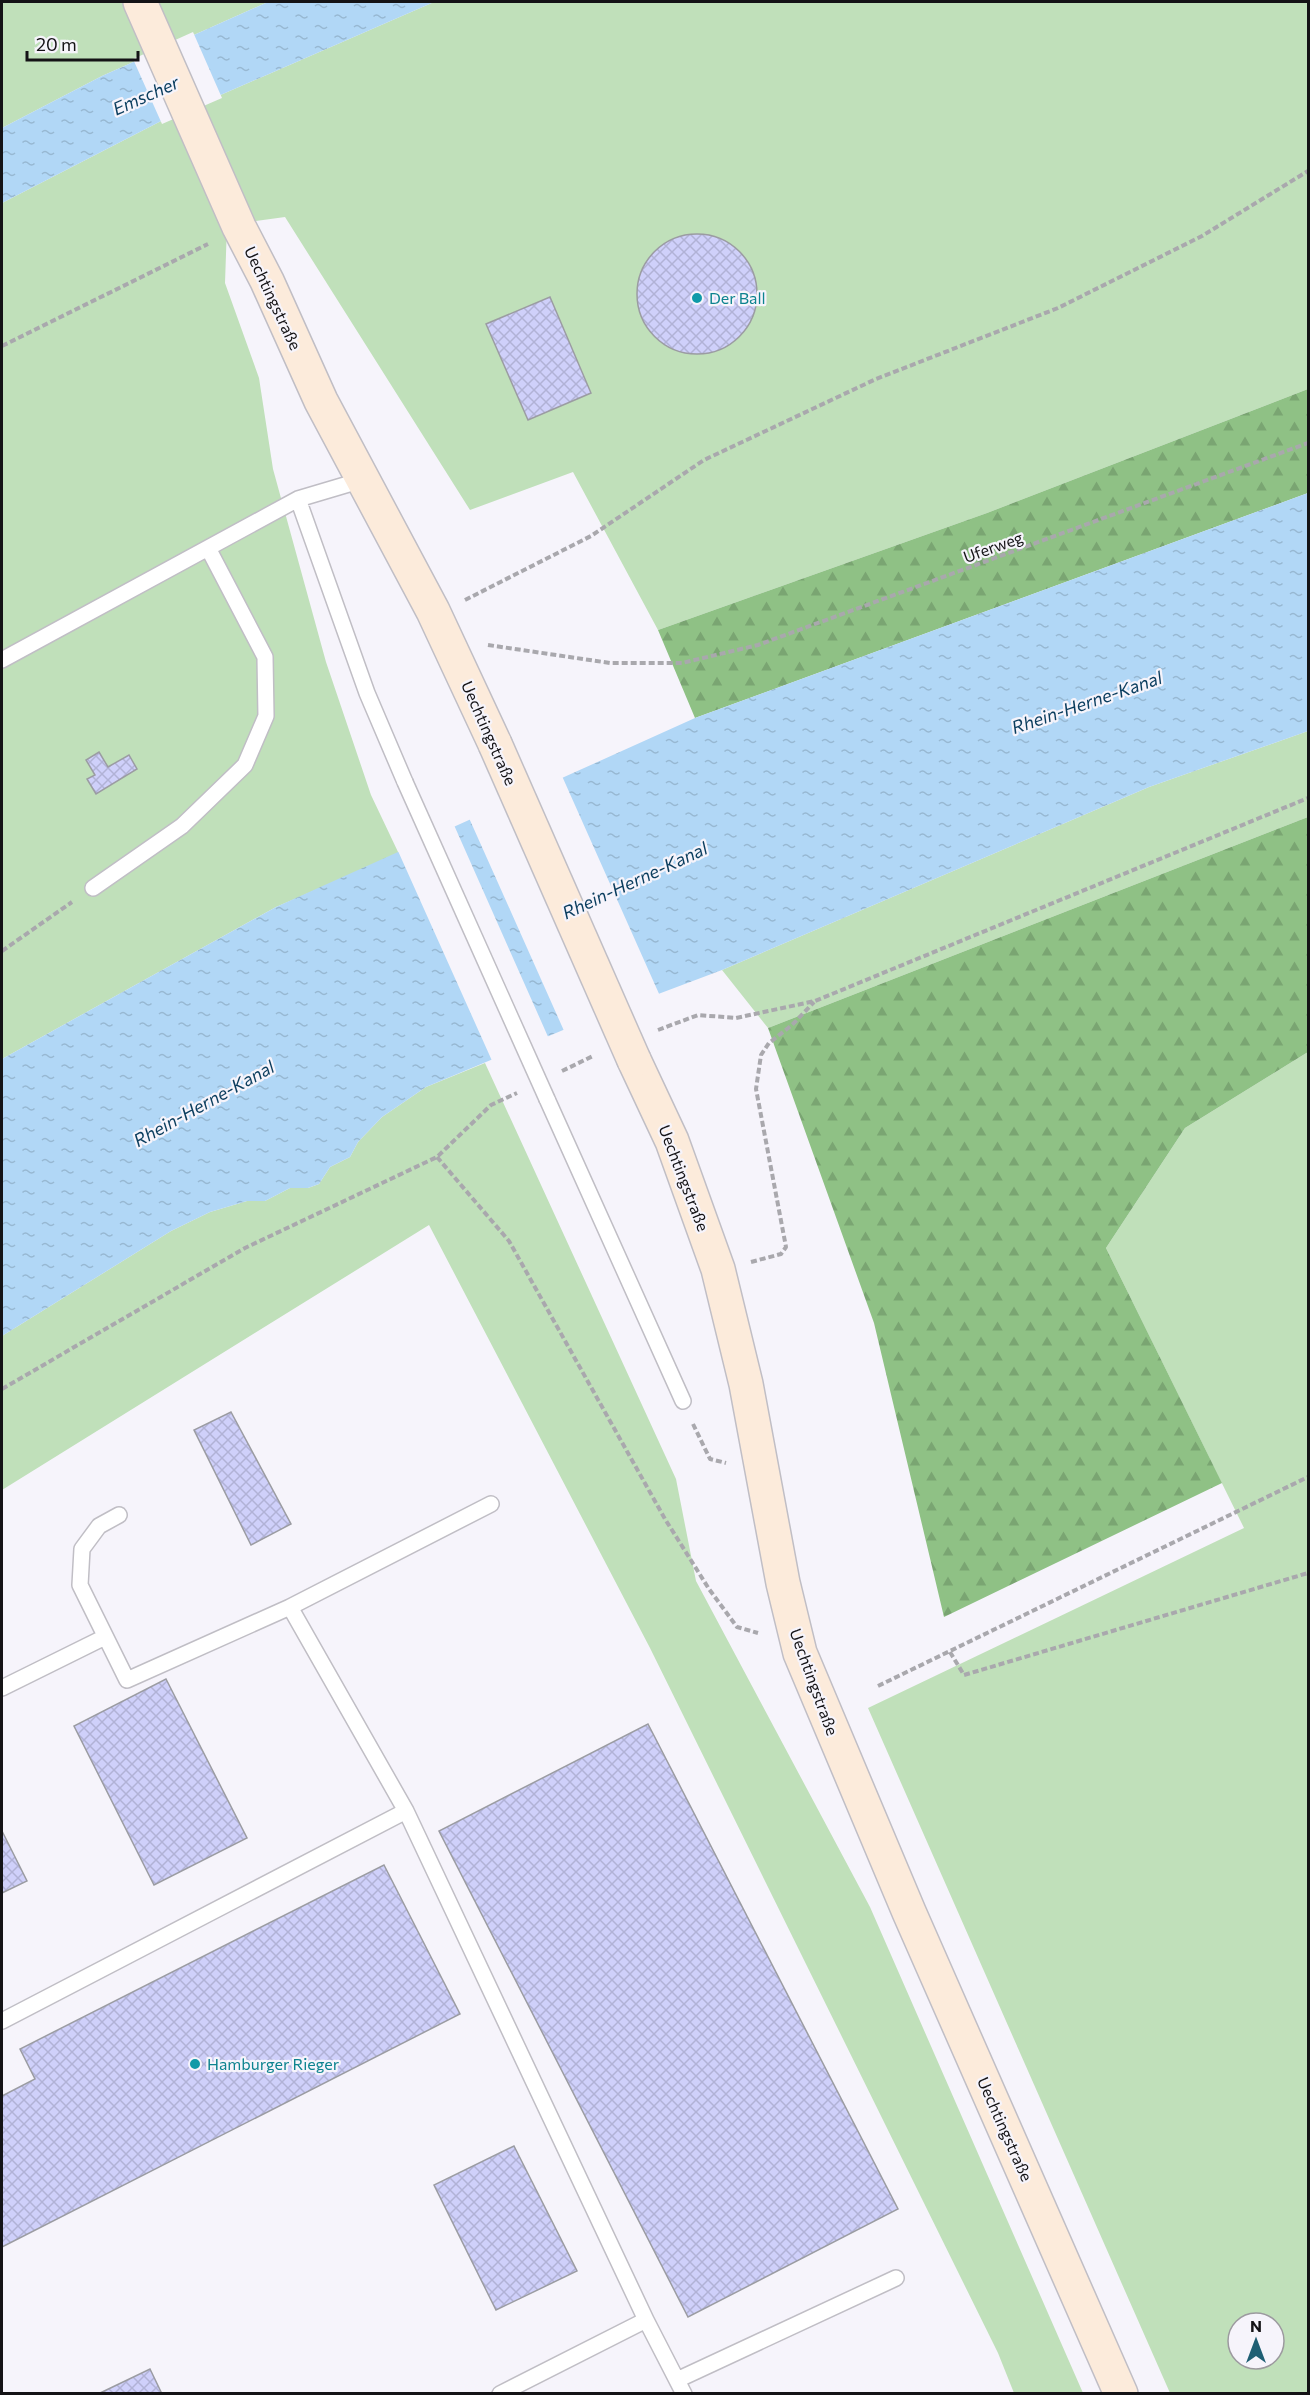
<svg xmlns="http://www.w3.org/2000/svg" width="1310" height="2395" font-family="Commissioner,sans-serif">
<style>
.green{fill:#c0e0ba;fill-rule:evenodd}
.forest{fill:url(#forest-firs)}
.water{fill:url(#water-ripples)}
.pier{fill:#f6f4fb}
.building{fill:url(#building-cross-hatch);stroke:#9b9ca2;stroke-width:1.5}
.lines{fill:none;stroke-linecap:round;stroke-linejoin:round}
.lane-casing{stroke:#c0bec5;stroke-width:18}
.secondary-casing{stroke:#c0bec5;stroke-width:36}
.path{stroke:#a9a8ad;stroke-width:4;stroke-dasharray:6 3;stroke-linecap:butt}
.lane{stroke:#fff;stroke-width:15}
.secondary{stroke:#fcebdb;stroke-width:33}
.lane-bridge-casing{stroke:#c0bec5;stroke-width:18;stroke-linecap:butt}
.secondary-bridge-casing{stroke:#c0bec5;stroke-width:36;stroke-linecap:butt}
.lane-bridge{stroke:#fff;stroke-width:15}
.secondary-bridge{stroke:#fcebdb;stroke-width:33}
.culture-dot{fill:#0f9aa8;stroke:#f6f4fb;stroke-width:2}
.labels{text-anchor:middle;stroke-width:4.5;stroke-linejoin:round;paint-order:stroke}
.street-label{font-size:16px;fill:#141316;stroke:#f6f4fb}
.culture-label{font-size:16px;fill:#0d838f;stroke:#f6f4fb;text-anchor:start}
.water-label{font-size:18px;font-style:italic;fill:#0a3d5e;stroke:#f6f4fb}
</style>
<defs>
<pattern id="forest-firs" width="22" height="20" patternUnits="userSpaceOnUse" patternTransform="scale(1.5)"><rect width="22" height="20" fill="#8fc185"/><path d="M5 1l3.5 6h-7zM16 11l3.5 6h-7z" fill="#7aa572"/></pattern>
<pattern id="water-ripples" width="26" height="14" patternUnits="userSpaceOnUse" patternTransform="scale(1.5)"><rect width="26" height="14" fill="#b1d7f6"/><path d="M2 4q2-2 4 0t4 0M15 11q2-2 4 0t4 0" fill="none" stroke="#97b8d2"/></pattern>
<pattern id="building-cross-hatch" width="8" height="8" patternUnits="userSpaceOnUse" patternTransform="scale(1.5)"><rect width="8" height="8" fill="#cfd0fa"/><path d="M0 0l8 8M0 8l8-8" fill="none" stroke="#b1b2d6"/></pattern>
</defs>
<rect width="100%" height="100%" fill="#f6f4fb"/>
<path class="green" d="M2,2H268L102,76L2,128Z
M434,2H1308V389L987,513L658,630L573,472L470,510L285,217L227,225L225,283L259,378L273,469L326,662L371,795L399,854L276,907L2,1059V203L163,120Z
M1308,731V817L768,1028L722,970L1149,787Z
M1308,1052V2393H1170L868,1708L1244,1528L1106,1248L1185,1128ZM1238,2323H1274V2359H1238Z
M485,1063L676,1479L696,1581L870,1907L1083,2393H1014L998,2353L650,1648L429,1225L2,1490V1336L171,1231L210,1212L247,1201H265L290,1188H308L319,1184L330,1167L350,1157L358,1142L382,1117L426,1087Z"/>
<path class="forest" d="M1308,389V493L695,718L658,630L987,513Z
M1308,817V1052L1185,1128L1106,1248L1222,1483L944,1617L874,1323L768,1028Z"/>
<path class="water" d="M268,2H434L163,120L2,203V128L102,76Z
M1308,493V731L1149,787L722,970L568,1028L426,1087L382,1117L358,1142L350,1157L330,1167L319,1184L308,1188H290L265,1201H247L210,1212L171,1231L2,1336V1059L276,907L695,718Z"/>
<path class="pier" d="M193,32L222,98L162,124L133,59Z
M562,776L660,996L565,1033L469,818Z
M454,825L549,1039L493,1063L398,851Z"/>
<path class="building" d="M637 294a60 60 0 1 1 120 0a60 60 0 1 1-120 0Z
M550,297L591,393L528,420L486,324Z
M99,752L108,767L129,755L137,769L96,794L87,779L95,775L86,760Z
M231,1412L291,1524L251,1545L194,1430Z
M166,1679L247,1838L154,1885L74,1726Z
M648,1724L898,2209L688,2317L439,1831Z
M2,1831L27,1881L2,1893Z
M384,1865L460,2014L2,2247V2096L35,2079L20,2049Z
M514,2146L577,2271L496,2310L434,2185Z
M150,2369L162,2394H98Z"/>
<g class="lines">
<defs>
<path id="lane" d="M298,499L367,693L405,782
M2,660L298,499L362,480
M93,888L182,826L245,765L266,716L265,657L208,548
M547,1099L683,1401
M119,1515L99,1526L82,1549L80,1585L127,1680L290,1607L406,1811
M290,1607L491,1504
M2,1688L105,1637
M2,2021L406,1811L646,2320
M677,2380L896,2278
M500,2394L646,2320L684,2394"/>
<path id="secondary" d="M140,2L239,227L267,281L321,401L433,611L495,744
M634,1060L672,1141L718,1269L746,1384L783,1583L800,1653L909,1912L1121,2394"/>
</defs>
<use href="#lane" class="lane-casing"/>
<use href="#secondary" class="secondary-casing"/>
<path class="path" d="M2,346L208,244
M465,600L591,536L704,460L876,379L1058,308L1202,236L1308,171
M488,645L610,663H682L758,645L1308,443
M2,951L72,902
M658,1030L698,1015L736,1018L815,1001L1308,798
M562,1071L593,1056
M437,1157L509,1241L665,1519L709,1589L737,1627L758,1633
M751,1262L781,1254L786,1247L756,1089L761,1055L769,1043L792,1025L814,1002
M2,1389L245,1248L437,1157L491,1105L517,1093
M693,1424L710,1459L726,1463
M950,1652L964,1675L1308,1573
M878,1686L1308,1477"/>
<use href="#lane" class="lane"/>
<use href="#secondary" class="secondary"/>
<defs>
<path id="lane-bridge" d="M405,782L547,1099"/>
<path id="secondary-bridge" d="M495,744L634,1060"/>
</defs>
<use href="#lane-bridge" class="lane-bridge-casing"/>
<use href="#secondary-bridge" class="secondary-bridge-casing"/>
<use href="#lane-bridge" class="lane-bridge"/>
<use href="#secondary-bridge" class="secondary-bridge"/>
</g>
<g class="culture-dot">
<circle cx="697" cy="298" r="6"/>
<circle cx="195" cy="2064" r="6"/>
</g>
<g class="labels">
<g class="street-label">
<text transform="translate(273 298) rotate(65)" y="6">Uechtingstraße</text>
<text transform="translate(993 547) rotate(-20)" y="6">Uferweg</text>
<text transform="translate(489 733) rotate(66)" y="6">Uechtingstraße</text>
<text transform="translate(684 1178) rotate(69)" y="6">Uechtingstraße</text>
<text transform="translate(814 1682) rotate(70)" y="6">Uechtingstraße</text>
<text transform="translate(1005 2129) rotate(66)" y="6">Uechtingstraße</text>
</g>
<g class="culture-label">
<text x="709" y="304">Der Ball</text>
<text x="207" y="2070">Hamburger Rieger</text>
</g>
<g class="water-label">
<text transform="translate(146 96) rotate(-24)" y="6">Emscher</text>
<text transform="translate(1087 703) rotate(-19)" y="6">Rhein-Herne-Kanal</text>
<text transform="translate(635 881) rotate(-25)" y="6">Rhein-Herne-Kanal</text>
<text transform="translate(204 1104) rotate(-29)" y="6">Rhein-Herne-Kanal</text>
</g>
</g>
<rect width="1310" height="2395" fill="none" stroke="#141316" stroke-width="6"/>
<g transform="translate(1256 2341)"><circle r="28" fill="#f6f4fb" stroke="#9c9a9f" stroke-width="1.5"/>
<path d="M0-4.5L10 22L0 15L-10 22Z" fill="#1f5f74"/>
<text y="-9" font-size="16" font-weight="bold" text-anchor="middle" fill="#141316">N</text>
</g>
<path d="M27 51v9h111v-9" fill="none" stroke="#141316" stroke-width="3"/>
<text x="36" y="51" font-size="18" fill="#141316" stroke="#f6f4fb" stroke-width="4.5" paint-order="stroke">20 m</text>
</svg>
